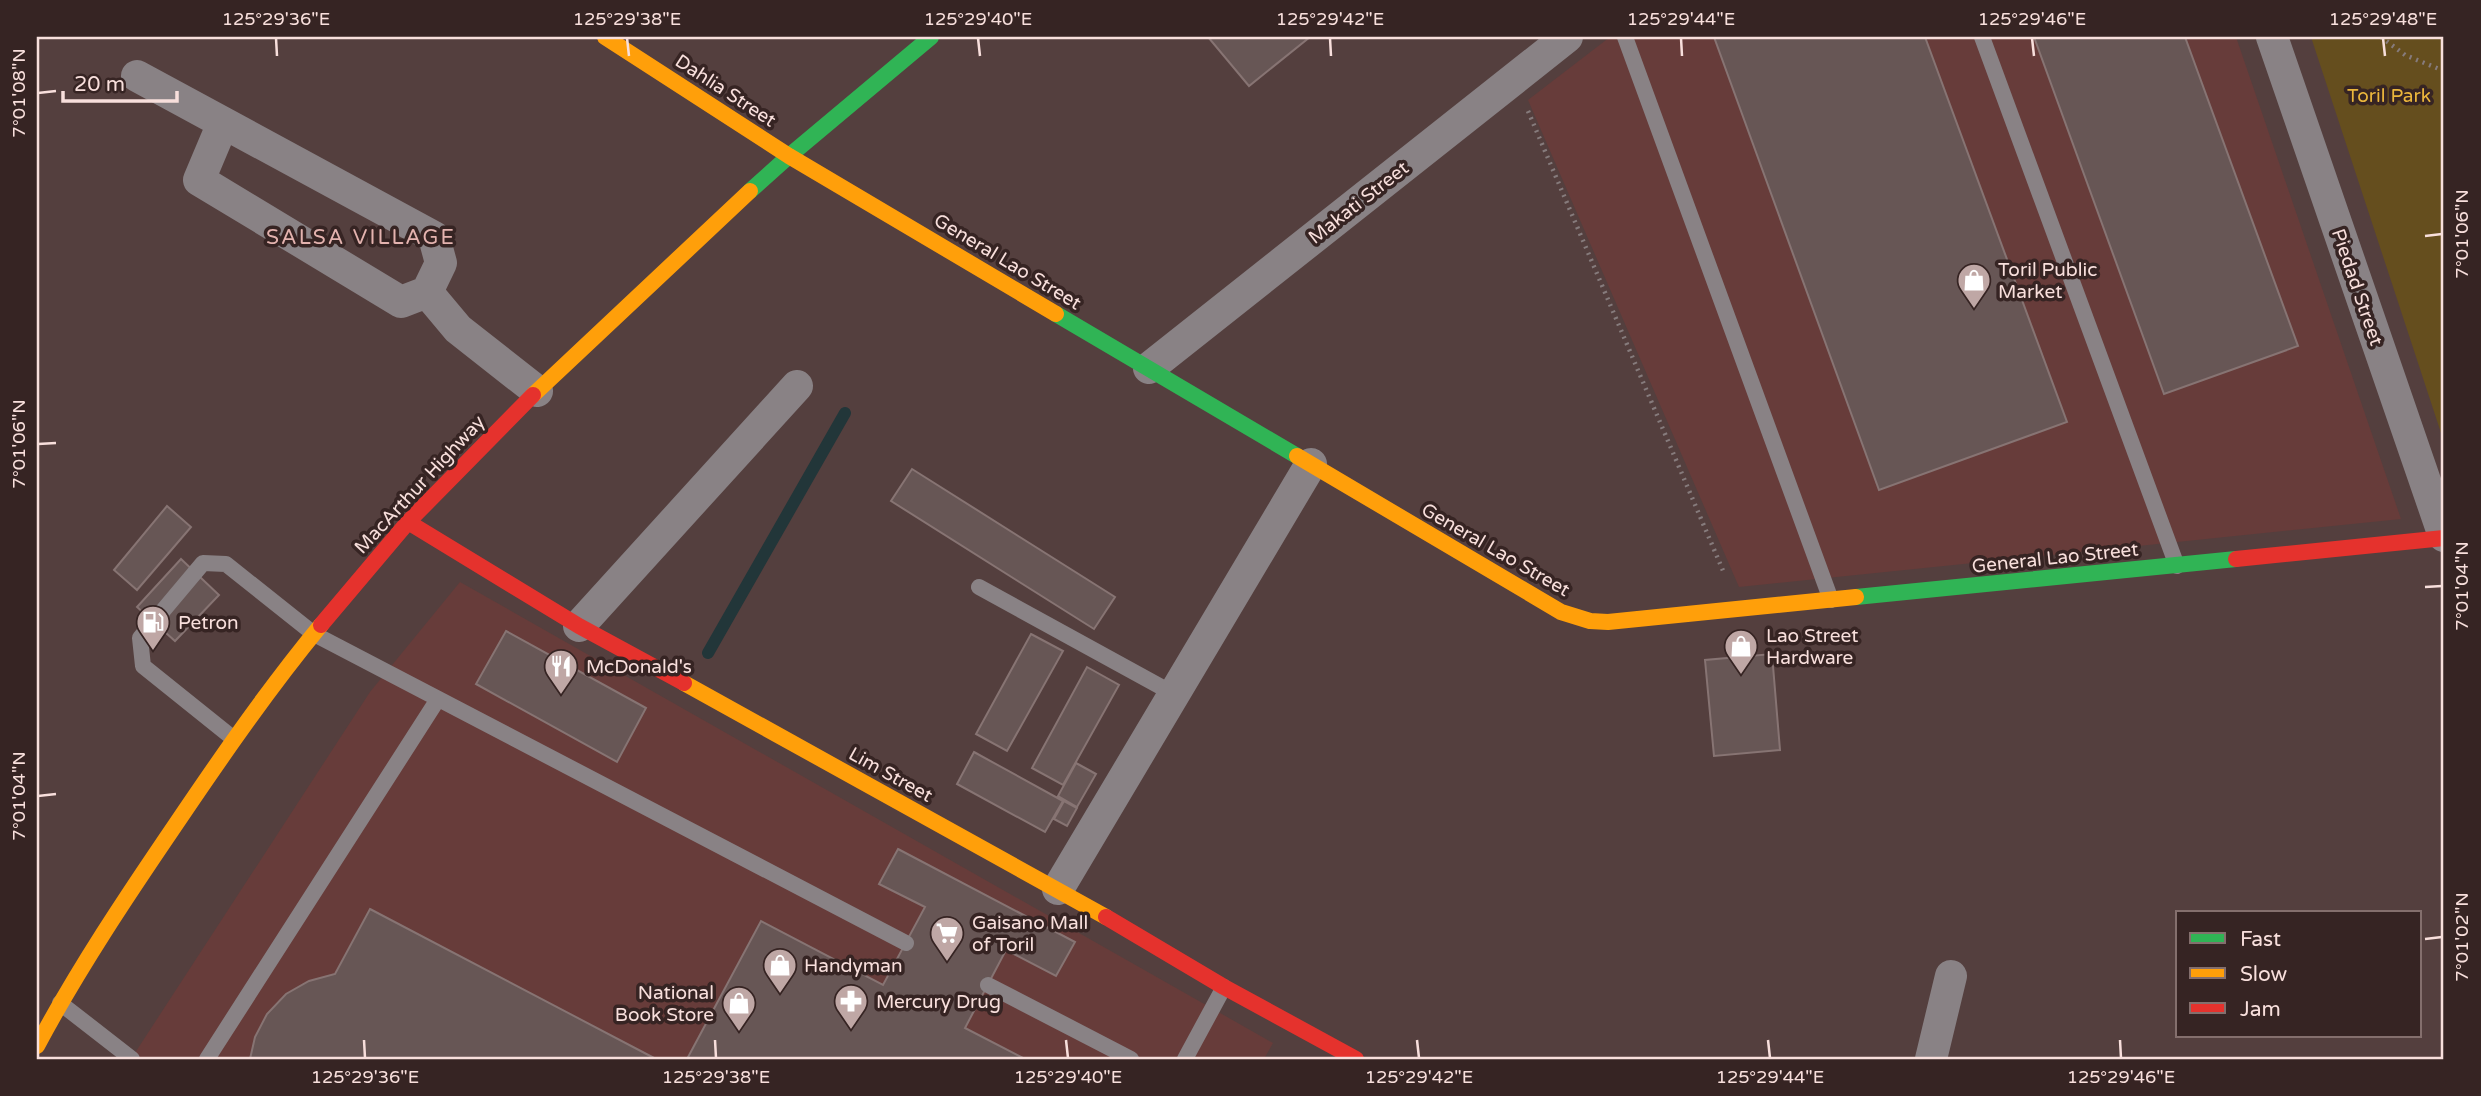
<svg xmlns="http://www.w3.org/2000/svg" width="2481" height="1096" font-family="'Varela Round',sans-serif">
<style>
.built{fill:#673c3a}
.green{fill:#654e1e}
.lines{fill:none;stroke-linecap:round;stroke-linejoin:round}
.stream{stroke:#223639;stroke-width:12}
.building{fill:#675655;stroke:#877473;stroke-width:2}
.path{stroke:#867b7c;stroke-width:4.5;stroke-dasharray:2 5;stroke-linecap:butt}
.lane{stroke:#898285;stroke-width:16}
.street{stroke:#898285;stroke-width:32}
.fast{stroke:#30b455;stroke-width:16}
.slow{stroke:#ff9f0a;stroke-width:16}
.jam{stroke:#e5322d;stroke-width:16}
.ticks{fill:none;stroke:#f8dfdc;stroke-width:2.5}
.labels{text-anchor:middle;stroke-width:7;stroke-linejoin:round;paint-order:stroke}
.street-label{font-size:19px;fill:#f8dfdc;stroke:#362423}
.park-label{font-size:19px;fill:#ebb63c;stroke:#362423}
.poi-label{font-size:19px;fill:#f8dfdc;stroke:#362423;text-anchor:start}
.neighbourhood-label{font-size:21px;letter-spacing:2px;fill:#e4b3af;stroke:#362423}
.neatline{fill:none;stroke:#f8dfdc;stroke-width:2.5}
.ticks-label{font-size:18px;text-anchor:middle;fill:#f8dfdc}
</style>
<rect width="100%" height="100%" fill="#543f3e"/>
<path class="built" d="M1610,37H2236L2401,519L1739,587L1528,100Z
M460,582L1273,1043L1264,1059H131L370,692Z"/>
<path class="green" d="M2311,37H2444V442Z"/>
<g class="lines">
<path class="stream" d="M708,653L845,413"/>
</g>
<path class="building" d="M1208,37H1310L1249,86Z
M1714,37H1925L2067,422L1879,490Z
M2034,37H2185L2298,346L2164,394Z
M912,469L1115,597L1094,629L891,501Z
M167,506L191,527L137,590L114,570Z
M181,559L219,595L175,641L137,607Z
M506,631L646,708L617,762L476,684Z
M1031,634L1063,651L1007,751L976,734Z
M1772,654L1780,750L1714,756L1705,660Z
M1087,667L1119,685L1063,785L1032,768Z
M974,752L1063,801L1045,832L957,784Z
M1076,763L1096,774L1077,807L1058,796Z
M1064,801L1077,808L1067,826L1054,819Z
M898,849L1075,942L1056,976L1006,950L965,1028L1025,1059H687L761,921L883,985L925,907L879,884Z
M370,909L656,1059H250L255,1037L267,1014L286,994L309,981L335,974Z"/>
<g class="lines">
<path class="path" d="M2381,37L2405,55L2444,71
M1528,111L1724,573"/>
<path class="lane" d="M1625,37L1831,600
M1982,37L2177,566
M979,587L1174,694
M234,739L143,666L140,638L203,563L226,564L314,634L906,943
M988,985L1131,1059
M60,1003L132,1059
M207,1059L438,699
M1185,1059L1224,987"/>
<path class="street" d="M2272,37L2444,536
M137,76L434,237L441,263L427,292L458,329L537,391
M223,123L199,180L401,302L427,292
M1149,368L1567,37
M579,626L797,386
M1058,889L1311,464
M1931,1059L1951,976"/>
<path class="fast" d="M750,191L789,156L931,37
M1056,314L1297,456
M1856,597L2236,559"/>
<path class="slow" d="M605,37L789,156L1056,314
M533,395L750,191
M1297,456L1561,612L1590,621L1608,622L1856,597
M684,683L1106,917
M37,1046C78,969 127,896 176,824C222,756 269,688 321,625"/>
<path class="jam" d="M408,522L579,626L684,683
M2236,559L2444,538
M321,625L408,522L533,395
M1106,917L1224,987L1356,1059"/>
</g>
<path class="ticks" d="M276,38L277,56M627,38L629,56M978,38L980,56M1330,38L1331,56M1681,38L1682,56M2032,38L2034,56M2383,38L2385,56M38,93L56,91M2425,236L2442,234M38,444L56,443M2425,587L2442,586M38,796L56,794M2425,939L2442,937M364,1040L365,1058M715,1040L716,1058M1066,1040L1068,1058M1417,1040L1419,1058M1768,1040L1770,1058M2120,1040L2121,1058"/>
<defs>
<symbol id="shop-pin" viewBox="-11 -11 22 30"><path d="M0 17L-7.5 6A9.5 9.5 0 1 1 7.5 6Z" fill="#bfa7a5" stroke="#362423"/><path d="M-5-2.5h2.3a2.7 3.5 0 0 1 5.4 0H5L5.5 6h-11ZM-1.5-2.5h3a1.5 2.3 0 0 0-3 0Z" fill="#fff"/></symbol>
<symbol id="fuel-pin" viewBox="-11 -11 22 30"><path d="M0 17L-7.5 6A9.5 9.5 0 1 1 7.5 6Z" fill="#bfa7a5" stroke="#362423"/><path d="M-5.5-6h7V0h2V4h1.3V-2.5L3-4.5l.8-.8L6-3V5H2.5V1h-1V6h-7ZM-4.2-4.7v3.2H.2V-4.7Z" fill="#fff"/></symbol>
<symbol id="restaurant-pin" viewBox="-11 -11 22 30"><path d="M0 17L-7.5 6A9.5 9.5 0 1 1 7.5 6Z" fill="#bfa7a5" stroke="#362423"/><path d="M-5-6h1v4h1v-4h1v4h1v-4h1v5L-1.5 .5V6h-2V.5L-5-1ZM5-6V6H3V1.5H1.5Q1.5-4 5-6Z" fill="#fff"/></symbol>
<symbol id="supermarket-pin" viewBox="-11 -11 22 30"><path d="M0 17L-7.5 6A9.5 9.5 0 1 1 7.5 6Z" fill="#bfa7a5" stroke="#362423"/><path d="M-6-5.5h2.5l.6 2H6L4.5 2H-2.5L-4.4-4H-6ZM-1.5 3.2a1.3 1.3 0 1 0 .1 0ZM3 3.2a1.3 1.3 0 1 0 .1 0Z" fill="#fff"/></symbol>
<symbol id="pharmacy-pin" viewBox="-11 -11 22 30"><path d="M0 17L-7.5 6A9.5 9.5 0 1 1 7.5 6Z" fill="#bfa7a5" stroke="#362423"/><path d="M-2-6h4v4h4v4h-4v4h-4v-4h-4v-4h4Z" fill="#fff"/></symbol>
</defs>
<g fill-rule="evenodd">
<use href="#shop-pin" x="1955" y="261" width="38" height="52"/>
<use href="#fuel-pin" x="134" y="603" width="38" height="52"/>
<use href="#shop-pin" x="1722" y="627" width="38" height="52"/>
<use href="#restaurant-pin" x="542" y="647" width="38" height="52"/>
<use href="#supermarket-pin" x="928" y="914" width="38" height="52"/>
<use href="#shop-pin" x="761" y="946" width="38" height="52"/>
<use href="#pharmacy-pin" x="832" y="982" width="38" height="52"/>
<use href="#shop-pin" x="720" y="984" width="38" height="52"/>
</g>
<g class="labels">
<g class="street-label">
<text transform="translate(726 90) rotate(33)" y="7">Dahlia Street</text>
<text transform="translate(1358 202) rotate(-38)" y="7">Makati Street</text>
<text transform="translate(1008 261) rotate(31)" y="7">General Lao Street</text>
<text transform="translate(2358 287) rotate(71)" y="7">Piedad Street</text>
<text transform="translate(419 484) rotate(-47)" y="7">MacArthur Highway</text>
<text transform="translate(1496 549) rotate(30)" y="7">General Lao Street</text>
<text transform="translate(2055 557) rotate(-6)" y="7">General Lao Street</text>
<text transform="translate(891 774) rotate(29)" y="7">Lim Street</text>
</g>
<g class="park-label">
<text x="2389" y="102">Toril Park</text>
</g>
<g class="poi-label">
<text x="1998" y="276">Toril Public<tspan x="1998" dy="22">Market</tspan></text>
<text x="178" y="629">Petron</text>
<text x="1766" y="642">Lao Street<tspan x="1766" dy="22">Hardware</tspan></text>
<text x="586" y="673">McDonald's</text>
<text x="972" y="929">Gaisano Mall<tspan x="972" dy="22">of Toril</tspan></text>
<text x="804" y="972">Handyman</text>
<text x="714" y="999" text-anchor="end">National<tspan x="714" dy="22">Book Store</tspan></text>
<text x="876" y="1008">Mercury Drug</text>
</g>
<g class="neighbourhood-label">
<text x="361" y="244">SALSA VILLAGE</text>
</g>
</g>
<rect width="2481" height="1096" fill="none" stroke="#362423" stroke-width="77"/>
<rect x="2176" y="911" width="245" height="126" fill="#362423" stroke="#846f6d" stroke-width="2"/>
<rect x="2190" y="933" width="35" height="10" fill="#30b455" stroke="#846f6d" stroke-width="2"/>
<text x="2240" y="946" font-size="21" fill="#f8dfdc">Fast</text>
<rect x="2190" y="968" width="35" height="10" fill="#ff9f0a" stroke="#846f6d" stroke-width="2"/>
<text x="2240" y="981" font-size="21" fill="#f8dfdc">Slow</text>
<rect x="2190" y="1003" width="35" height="10" fill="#e5322d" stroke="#846f6d" stroke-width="2"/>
<text x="2240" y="1016" font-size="21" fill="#f8dfdc">Jam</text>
<path d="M63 91v10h114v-10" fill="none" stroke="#f8dfdc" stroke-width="3.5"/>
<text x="74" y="91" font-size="21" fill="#f8dfdc" stroke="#362423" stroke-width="5" paint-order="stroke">20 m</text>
<rect x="38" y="38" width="2404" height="1020" class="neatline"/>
<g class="ticks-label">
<text x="276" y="25">125°29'36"E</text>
<text x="627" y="25">125°29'38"E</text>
<text x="978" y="25">125°29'40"E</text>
<text x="1330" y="25">125°29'42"E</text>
<text x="1681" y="25">125°29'44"E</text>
<text x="2032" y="25">125°29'46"E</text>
<text x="2383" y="25">125°29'48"E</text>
<text transform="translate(19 93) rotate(-90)" y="6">7°01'08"N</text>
<text transform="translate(2462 234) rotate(-90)" y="6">7°01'06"N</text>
<text transform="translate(19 444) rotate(-90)" y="6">7°01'06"N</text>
<text transform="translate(2462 586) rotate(-90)" y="6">7°01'04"N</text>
<text transform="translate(19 796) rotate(-90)" y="6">7°01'04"N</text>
<text transform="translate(2462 937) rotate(-90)" y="6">7°01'02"N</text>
<text x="365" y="1083">125°29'36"E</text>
<text x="716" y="1083">125°29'38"E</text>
<text x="1068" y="1083">125°29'40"E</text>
<text x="1419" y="1083">125°29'42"E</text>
<text x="1770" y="1083">125°29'44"E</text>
<text x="2121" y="1083">125°29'46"E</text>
</g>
</svg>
